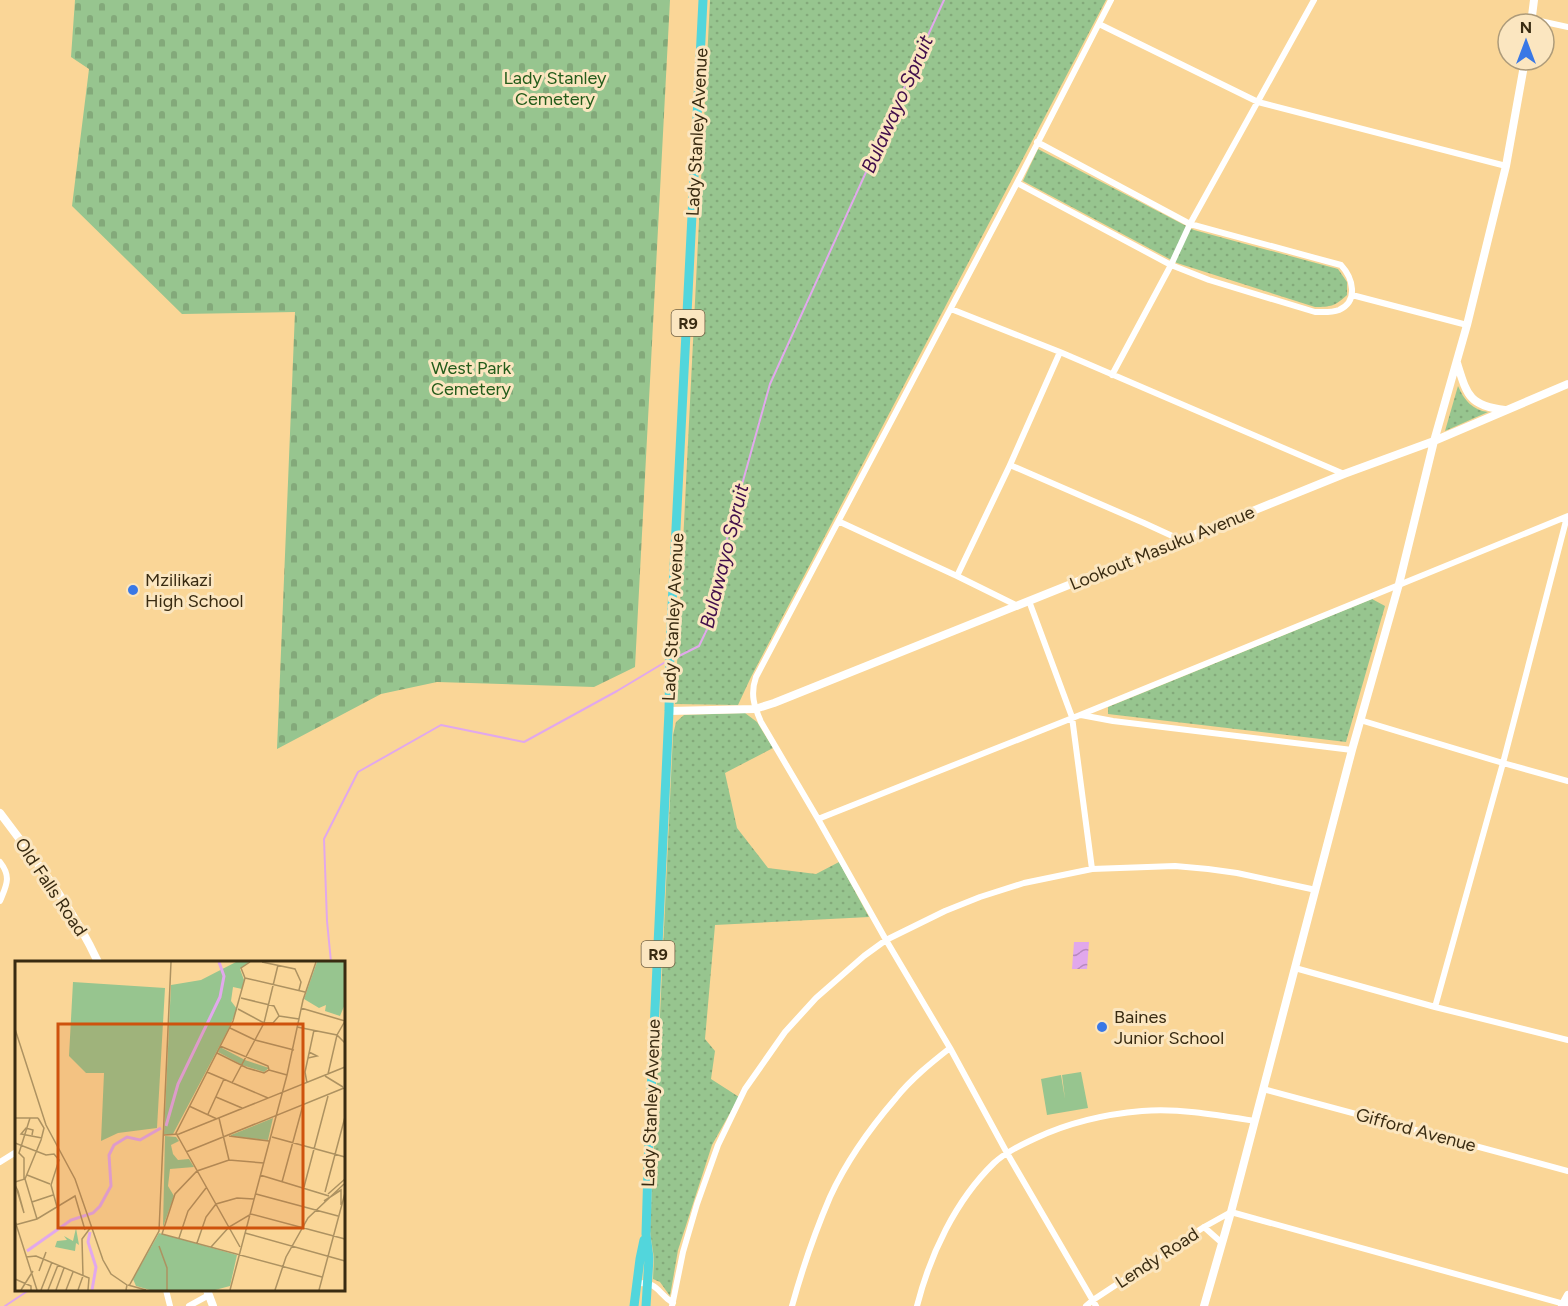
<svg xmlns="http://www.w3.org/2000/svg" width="1568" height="1306" font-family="Figtree,sans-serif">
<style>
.grass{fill:url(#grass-dots)}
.cemetery{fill:url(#cemetery-stones)}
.park{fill:#97c58f}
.water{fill:url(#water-waves)}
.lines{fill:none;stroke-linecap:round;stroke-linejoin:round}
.stream{stroke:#e1a8ec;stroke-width:2}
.minor{stroke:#fff;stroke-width:6}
.tertiary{stroke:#fff;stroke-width:8}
.trunk{stroke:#52d6dc;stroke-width:9}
.poi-dot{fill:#3978e6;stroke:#fbe6c0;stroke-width:2}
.labels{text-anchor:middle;stroke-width:6;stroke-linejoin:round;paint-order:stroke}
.shield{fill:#fbe6c0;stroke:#736346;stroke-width:1.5}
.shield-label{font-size:16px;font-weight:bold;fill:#392b11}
.park-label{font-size:18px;fill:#245c1b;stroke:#fbe6c0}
.street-label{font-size:18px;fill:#392b11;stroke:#fbe6c0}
.poi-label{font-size:18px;fill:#392b11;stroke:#fbe6c0;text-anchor:start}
.water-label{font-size:20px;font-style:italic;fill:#410e4b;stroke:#fbe6c0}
.inset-river{fill:none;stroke:#e1a8ec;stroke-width:3}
.inset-road{fill:none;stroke:#ad9261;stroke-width:1.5}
.view{fill:#ce520d;fill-opacity:0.15;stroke:#ce520d;stroke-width:3}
.inset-edge{fill:none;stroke:#392b11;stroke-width:3}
</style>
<defs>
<pattern id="grass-dots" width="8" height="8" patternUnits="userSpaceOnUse" patternTransform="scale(1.5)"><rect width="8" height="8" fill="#97c58f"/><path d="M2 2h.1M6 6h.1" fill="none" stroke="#83a97a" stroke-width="1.8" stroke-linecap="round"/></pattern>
<pattern id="cemetery-stones" width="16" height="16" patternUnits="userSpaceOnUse" patternTransform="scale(1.5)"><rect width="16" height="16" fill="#97c58f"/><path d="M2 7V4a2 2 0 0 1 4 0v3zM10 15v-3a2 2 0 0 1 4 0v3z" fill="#83a97a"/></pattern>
<pattern id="water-waves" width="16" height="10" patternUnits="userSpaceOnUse" patternTransform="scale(1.5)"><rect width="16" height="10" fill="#e1a8ec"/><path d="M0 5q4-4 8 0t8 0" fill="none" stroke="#b789be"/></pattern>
</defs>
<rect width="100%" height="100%" fill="#fad697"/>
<path class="grass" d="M710,0H1106L751,677L738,705L675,704Z
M1038,149L1194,230L1338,269L1347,282V295C1335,306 1331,307 1315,307L1177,263L1023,181Z
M1458,386C1464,400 1472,410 1488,412L1445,431Z
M1372,599L1385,606L1346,742L1108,714V707Z
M745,713L757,722L773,748L725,773L737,828L768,868L816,874L839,862L869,917L715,925L705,1039L715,1051L711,1079L739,1097L712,1145L678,1250L670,1296L660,1282L653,1279L654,1258L650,1231L673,735L676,722L684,715Z"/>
<path class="cemetery" d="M75,0H670L635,667L594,687L437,682L381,694L277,749L295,312L182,314L72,206L89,69L71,57Z"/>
<path class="park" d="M1081,1072L1088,1108L1047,1115L1041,1079L1061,1075L1065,1099L1062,1075Z"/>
<path class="water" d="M1074,942H1089L1087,969H1072Z"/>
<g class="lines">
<path class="stream" d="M673,659L699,646L711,621L723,553L770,384L944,0
M331,962L327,921L324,839L358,772L441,725L524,742L617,691L667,661
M5,1306L29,1290"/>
<path class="minor" d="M1531,19L1568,27
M1099,24L1258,102L1506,166
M1017,183L1171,265L1209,280L1315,312C1322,312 1331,313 1339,310C1359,301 1353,278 1341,265L1190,224L1037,142
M1352,295L1467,325
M951,309L1060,352L1344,474
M1112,375L1171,265L1190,224L1314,0
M1010,465L1144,523L1181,540
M840,522L957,576L1018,606
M957,576L1010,465L1060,352
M1029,601L1072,717L1092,869
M1081,715L1113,721L1352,750
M1360,720L1503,763L1568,781
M818,819L1080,715L1568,516
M0,862C12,877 6,886 0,901
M1295,968L1435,1007L1568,1040
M1435,1007L1503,763L1567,517
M1263,1089L1568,1171
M0,1162L16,1152
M1204,1227L1222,1243
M637,1283C659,1282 657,1293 673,1303
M166,1290L170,1306
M189,1306L209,1295
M672,1306L683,1252L697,1204L718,1145L745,1089L785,1032L816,998L864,956L886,940L945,911L980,897L1024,883L1092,869L1175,866L1208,869L1237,873L1316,890
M792,1306C802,1270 815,1232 830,1197C846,1162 871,1127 896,1098C911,1079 931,1063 950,1048
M917,1306C930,1255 955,1201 994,1163C1006,1152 1021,1145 1036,1138C1068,1123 1107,1114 1142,1111C1180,1108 1218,1115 1255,1121
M1086,1306L1093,1300L1204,1227L1231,1212L1568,1305
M1096,1306L1007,1153L950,1048L886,940L818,819L761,722C754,706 750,694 756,677L1017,183L1111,0"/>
<path class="tertiary" d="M1531,24L1534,0
M1457,363C1467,395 1469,406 1505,410
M669,711L755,709L774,703L1181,540L1344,474L1434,441L1568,384
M0,813C36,861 73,908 98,962
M207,1290L213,1306
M1204,1306L1231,1212L1352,750L1399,584L1434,441L1467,325L1506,166L1525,60
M1562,1306L1568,1295"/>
<path class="trunk" d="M634,1306L640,1259L644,1240
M646,1306L649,1258L646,1234L649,1136L669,711L670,646L703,0"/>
</g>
<g class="poi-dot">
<circle cx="133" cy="590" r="6"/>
<circle cx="1102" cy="1027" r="6"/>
</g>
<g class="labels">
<g class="shield">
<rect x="671.5" y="310" width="33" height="26" rx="4.5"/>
<rect x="641.5" y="941" width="33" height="26" rx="4.5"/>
</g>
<g class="shield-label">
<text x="688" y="329">R9</text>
<text x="658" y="960">R9</text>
</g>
<g class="park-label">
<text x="555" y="84">Lady Stanley<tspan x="555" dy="21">Cemetery</tspan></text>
<text x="471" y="374">West Park<tspan x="471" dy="21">Cemetery</tspan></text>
</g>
<g class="street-label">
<text transform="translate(697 132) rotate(-87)" y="6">Lady Stanley Avenue</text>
<text transform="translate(1162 548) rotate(-22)" y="6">Lookout Masuku Avenue</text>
<text transform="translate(673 617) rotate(-87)" y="6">Lady Stanley Avenue</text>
<text transform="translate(51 887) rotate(56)" y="6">Old Falls Road</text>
<text transform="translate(651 1103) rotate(-88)" y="6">Lady Stanley Avenue</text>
<text transform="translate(1416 1130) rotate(15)" y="6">Gifford Avenue</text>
<text transform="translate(1157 1258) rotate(-33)" y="6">Lendy Road</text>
</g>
<g class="poi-label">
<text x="145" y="586">Mzilikazi<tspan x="145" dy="21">High School</tspan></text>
<text x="1114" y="1023">Baines<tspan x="1114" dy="21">Junior School</tspan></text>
</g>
<g class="water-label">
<text transform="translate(897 104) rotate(-66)" y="7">Bulawayo Spruit</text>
<text transform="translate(724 556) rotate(-76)" y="7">Bulawayo Spruit</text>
</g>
</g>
<g transform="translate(15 961)">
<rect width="330" height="330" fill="#fad697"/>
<path d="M221,1H234L225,8L229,19L227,28L218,26L216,40L222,48L214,67L158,173H149L156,24L186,19ZM205,86L230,99L254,107L249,111L227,104L203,91ZM258,157L253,179L216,175V174ZM150,175L161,176L164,180L156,184L158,193L163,199L174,198L179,206L155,208L153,225L159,235L148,266ZM144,272L222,294L215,325L200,329H135L121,325L118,318Z" fill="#97c58f"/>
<path d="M302,1H330V43L325,55L310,50L311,44L304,47L289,38ZM58,21L150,27L142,167L103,172L86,180L89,112H71L54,95Z" fill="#97c58f"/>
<path d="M61,267L64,284L61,282L60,290L40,286L42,280L52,279L49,275L58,280Z" fill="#97c58f"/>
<path class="inset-river" d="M151,165L163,123L205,36L209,15L204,1M75,271L73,281L81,306L77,329M12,290L56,259L78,252L85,245L96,225L94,194L99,184L112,176L125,179L146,167"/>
<path class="inset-road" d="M247,1L280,8L286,21L284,29M230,17L290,31M286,47L330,60M223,48L249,62H258L264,55L259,45L226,37M264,55L284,58M282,66L322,74L330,82M215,67L240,79L279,89M0,68L31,164L60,218L88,299L96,313L112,324L111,329M202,92L232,107L249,112L254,109L253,105L205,85M293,97L302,95L294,91M254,109L272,114M192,111L253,137M313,113L322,74L330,60M310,115L328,126M217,122L249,62L263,4M292,122L290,111L299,69M201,136L227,147M174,145L202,158M193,153L209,118M0,157H23M204,157L214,199M17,174L18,169L11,167L6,173L27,177M149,174L164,173L330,106M214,175L254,180M257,176L330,196M0,182L31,194L39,193L44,199L36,224L42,246M171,191L329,127M249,202L214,199L182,210L160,233L147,273L307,316M12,214L35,223M245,214L314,235M9,218V197L4,192L15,157M10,218L22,258M0,221L10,218L26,179L29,167L23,157M267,221L288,144M0,224L3,230L9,252L2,229M289,226L313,135M310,231L330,156M241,233L323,255M313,233L330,218M309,240L326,229V244M17,241L38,234M0,260L22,329M0,264L22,258L60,235L70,269M230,272L330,300M164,277L173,250L191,227M182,282L191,256L201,243L222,237L239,238M144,285L152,307V329M196,286L214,266L236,253L330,278M225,286L161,172L218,60L230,17L226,7L235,1M11,296L21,295L74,317L73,329M24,310L31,291M0,318L16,325V329M113,324L131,329M114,325L144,270L156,1M6,329L18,310M26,329L37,301M33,329L43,304M41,329L49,307M51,329L58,311M63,329L68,315L67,278L76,266M215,329L272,114L288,39L301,1M260,329L271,296L293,257L329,223M304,329L330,232"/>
<path class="view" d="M43,63H288V267H43Z"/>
<rect width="330" height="330" class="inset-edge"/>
</g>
<g transform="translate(1526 42)"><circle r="28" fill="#fbe6c0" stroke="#ad9b7a" stroke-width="1.5"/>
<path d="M0-4.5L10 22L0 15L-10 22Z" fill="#3978e6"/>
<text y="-9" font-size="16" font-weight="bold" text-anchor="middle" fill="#392b11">N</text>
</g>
</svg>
